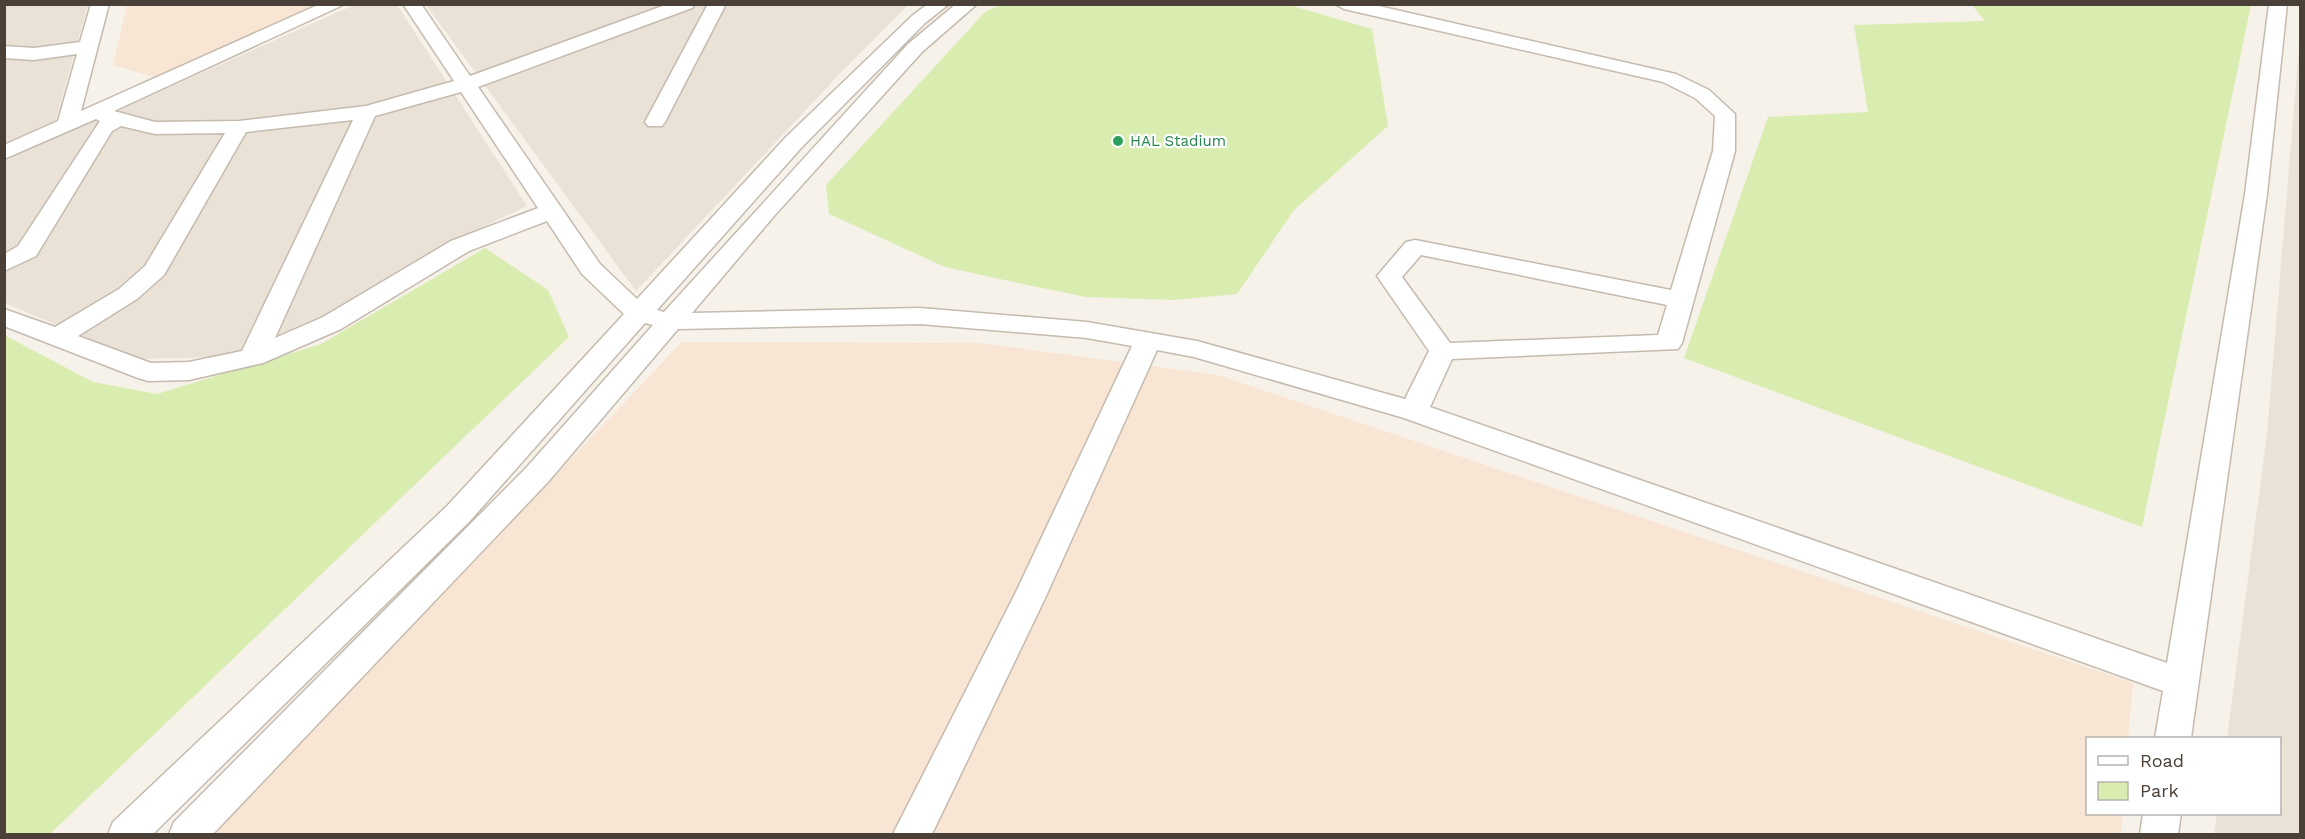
<svg xmlns="http://www.w3.org/2000/svg" width="2305" height="839" font-family="'Work Sans',sans-serif">
<style>
.residential{fill:#eae2d7}
.commercial{fill:#f9e5d3}
.green{fill:#d8edaf}
.lines{fill:none;stroke-linecap:round;stroke-linejoin:round}
.minor-casing{stroke:#c5baae;stroke-width:3}
.minor{fill:#fff;fill-rule:evenodd}
.leisure-dot{fill:#2e9e5b;stroke:#fff;stroke-width:2}
.labels{text-anchor:middle;stroke-width:4.5;stroke-linejoin:round;paint-order:stroke}
.far-leisure-label{font-size:15px;fill:#27864d;stroke:#fff;text-anchor:start}
</style>
<rect width="100%" height="100%" fill="#f6f1e9"/>
<path class="residential" d="M5,5H88L54,126L5,146Z
M354,5H397L527,206L457,239L310,325L225,357L137,359L5,303L4,161Z
M426,5H908L847,66L636,291Z
M2300,35V834H2214L2217,814H2280V738H2227L2267,434Z"/>
<path class="commercial" d="M127,5H319L154,77L113,65Z
M682,342L978,343L1218,375L2133,683L2128,738H2088V814H2123L2121,834H214Z"/>
<path class="green" d="M1001,5H1289L1372,29L1388,126L1294,210L1237,294L1173,300L1086,297L1023,284L945,267L829,214L826,185L986,11Z
M1972,5H2251L2142,527L1684,358L1768,117L1868,112L1854,25L1985,21Z
M485,248L548,290L569,337L50,834H5L4,335L93,382L157,394L321,344Z"/>
<g class="lines">
<defs>
<path id="minor" d="M91,4H109L81,111L320,4H345L114,111L155,122L239,121L366,106L454,81L403,4H421L470,76L668,4H695L692,8L478,87L600,264L637,299L786,137L913,15L928,4H949L925,23L802,147L657,310L664,312L908,44L956,4H977L922,52L774,216L692,313L920,308L1087,322L1197,341L1405,399L1429,351L1377,276L1406,242L1415,240L1671,290L1713,151L1715,116L1695,98L1663,82L1344,9L1335,4H1370L1676,74L1709,90L1735,114V151L1682,343L1678,349L1452,359L1430,407L2167,663L2245,194L2269,4H2287L2267,194L2191,738H2155L2163,691L1404,418L1194,357L1157,350L1047,594L932,834H893L1015,594L1132,346L1087,338L920,324L678,329L548,482L213,834H169L174,822L526,468L653,325L645,323L469,522L153,834H108L113,822L447,506L624,314L582,274L547,221L469,251L341,329L263,363L189,380L148,381L138,378L4,326V309L55,327L119,289L145,266L225,133L155,134L121,126L112,131L36,256L4,271V254L18,246L100,121L96,119L4,159V145L58,121L77,54L34,60L4,58V46L34,48L80,42ZM461,92L538,208L451,241L323,317L275,338L375,116ZM353,120L242,351L189,362L151,363L78,336L137,299L164,275L246,132ZM1421,255L1667,305L1658,335L1450,343L1402,277Z
M708,4H726L665,122L662,126H648L645,122Z
M2143,814H2181L2178,834H2140Z"/>
</defs>
<use href="#minor" class="minor-casing"/>
<use href="#minor" class="minor"/>
</g>
<circle class="leisure-dot" cx="1118" cy="141" r="6"/>
<g class="labels">
<g class="far-leisure-label">
<text x="1130" y="146">HAL Stadium</text>
</g>
</g>
<rect width="2305" height="839" fill="none" stroke="#4a4037" stroke-width="12"/>
<rect x="2086" y="737" width="195" height="78" fill="#ffffff" stroke="#b7b3af" stroke-width="1.5"/>
<rect x="2098" y="756" width="30" height="9" fill="#ffffff" stroke="#b7b3af" stroke-width="1.5"/>
<text x="2140" y="767" font-size="18" fill="#4a4037">Road</text>
<rect x="2098" y="782" width="30" height="18" fill="#d8edaf" stroke="#b7b3af" stroke-width="1.5"/>
<text x="2140" y="797" font-size="18" fill="#4a4037">Park</text>
</svg>
